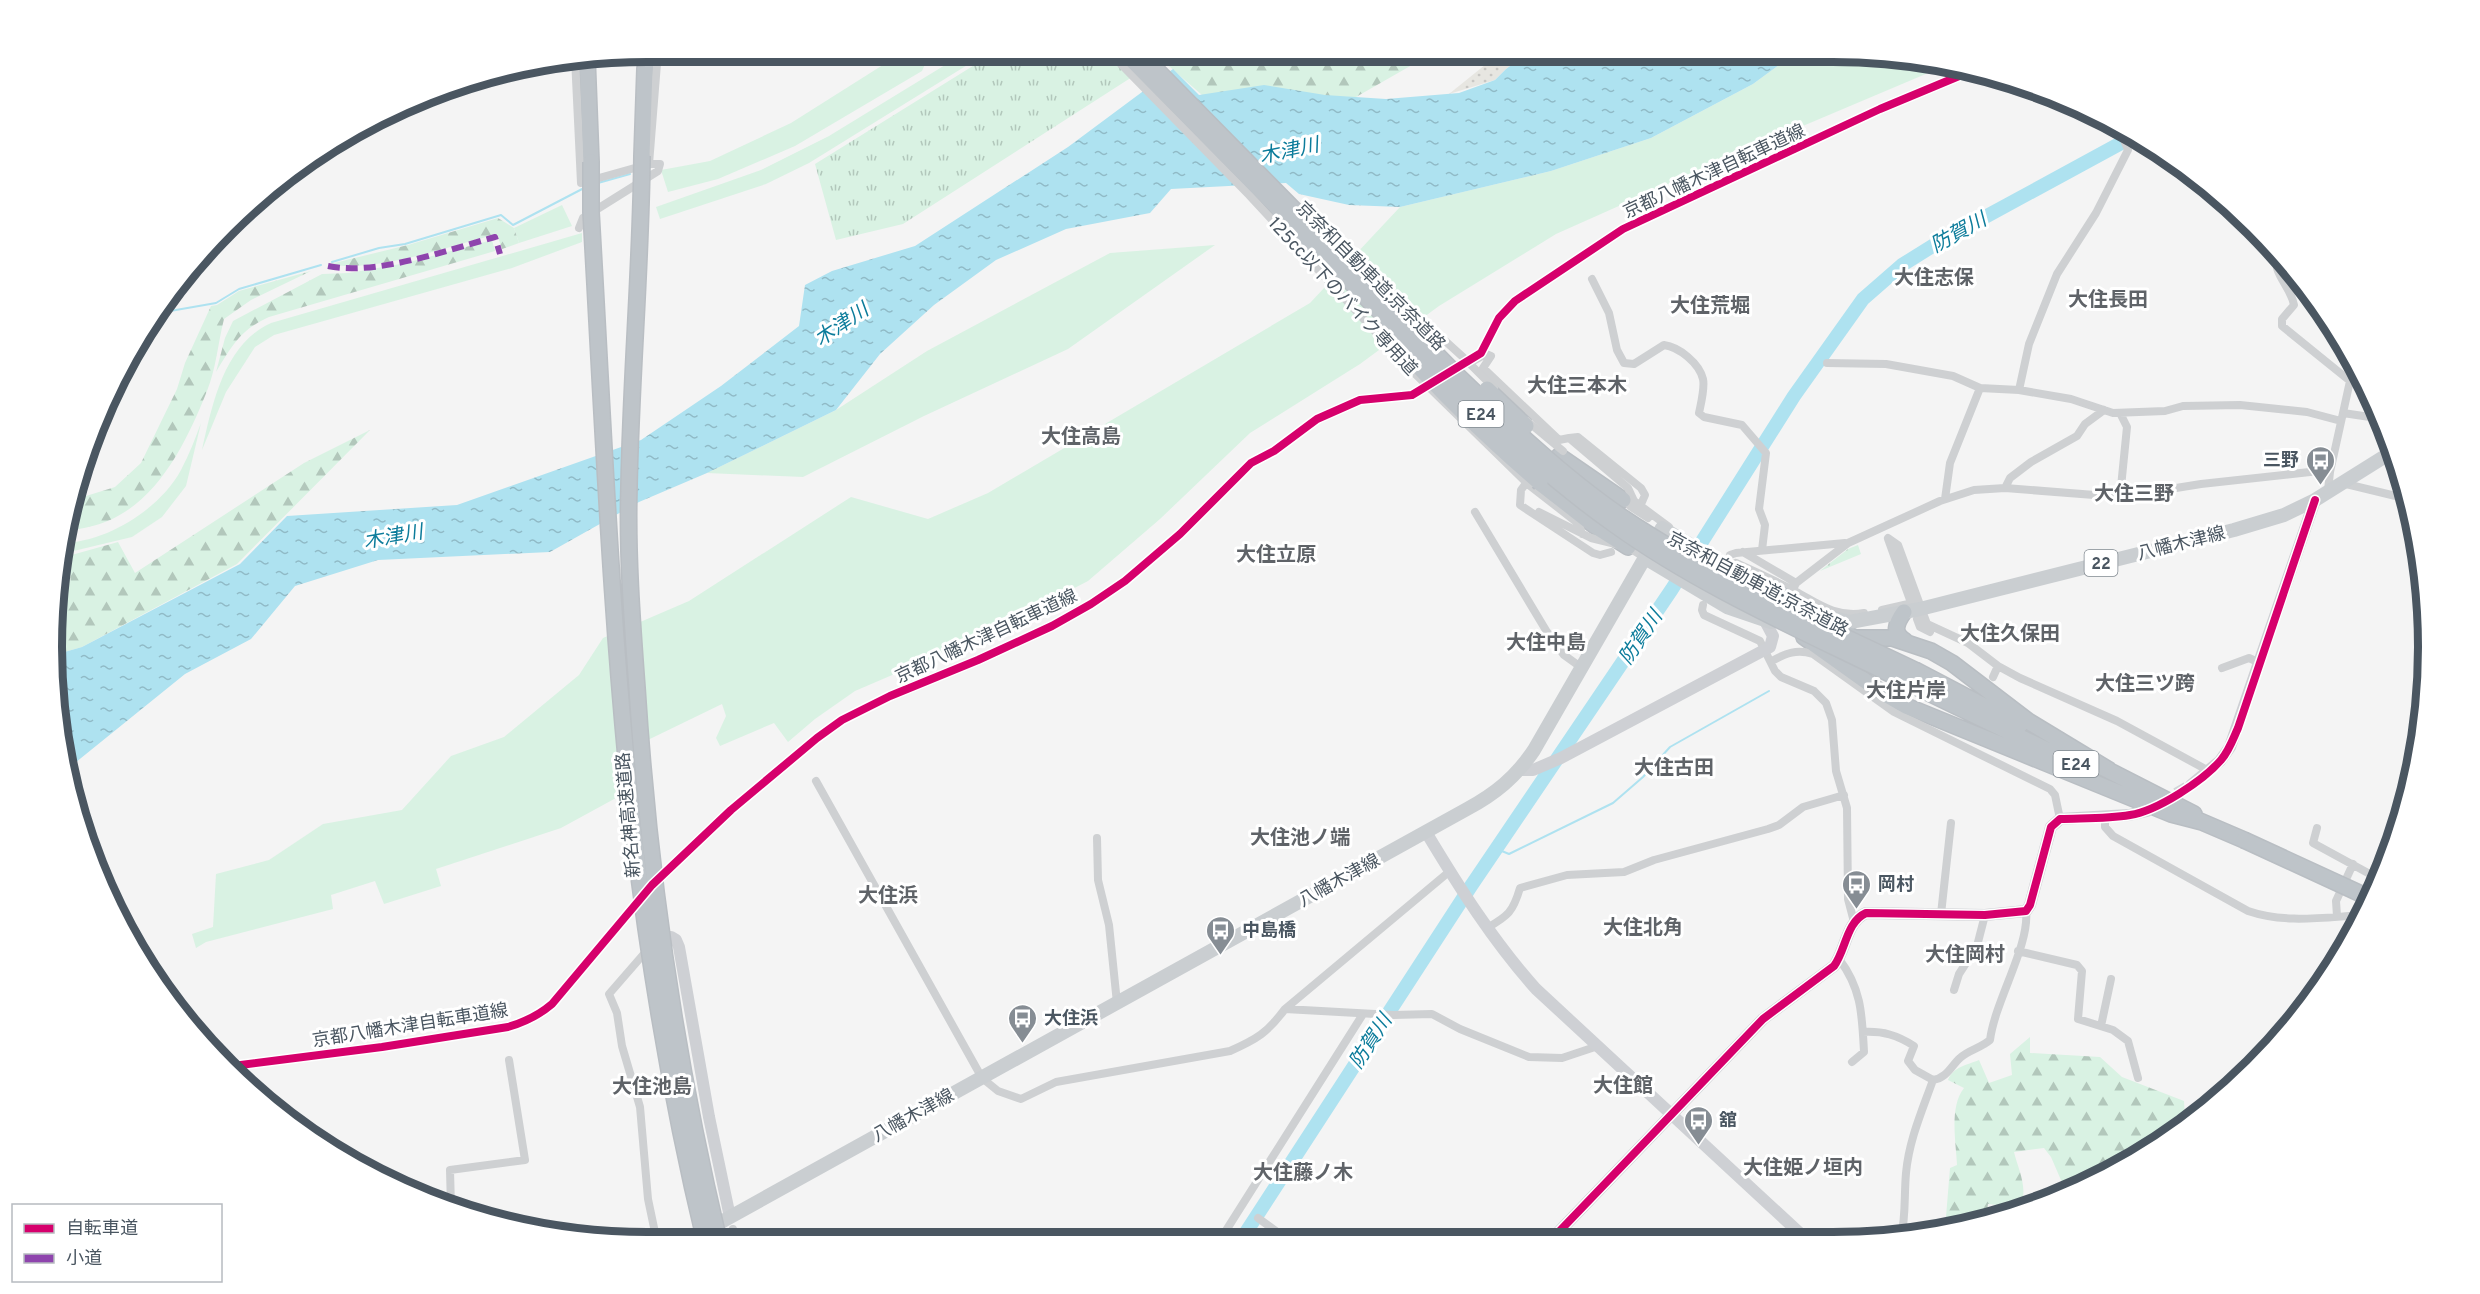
<svg xmlns="http://www.w3.org/2000/svg" width="2480" height="1294" font-family="Overpass,'Noto Sans JP',sans-serif">
<style>
.grass{fill:#d9f2e3}
.forest{fill:url(#forest-firs)}
.sand{fill:url(#sand-dots)}
.park{fill:url(#park-tufts)}
.water{fill:url(#water-ripples)}
.lines{fill:none;stroke-linecap:round;stroke-linejoin:round}
.stream{stroke:#aee2f0;stroke-width:2}
.river{stroke:#aee2f0;stroke-width:14}
.secondary-tunnel{stroke:#d2d4d7;stroke-width:12;stroke-dasharray:12 6;stroke-linecap:butt}
.highway-casing{stroke:#b9bec3;stroke-width:18}
.street{stroke:#ced0d2;stroke-width:8}
.secondary{stroke:#ced0d4;stroke-width:12}
.primary{stroke:#caced1;stroke-width:14}
.highway{stroke:#bec4c9;stroke-width:15}
.highway-bridge-casing{stroke:#b9bec3;stroke-width:18;stroke-linecap:butt}
.street-bridge{stroke:#ced0d2;stroke-width:8}
.highway-bridge{stroke:#bec4c9;stroke-width:15}
.quiet{stroke:#8e44ad;stroke-width:6;stroke-dasharray:12 6;stroke-linecap:butt}
.cycleway-casing{stroke:#fff;stroke-width:11}
.cycleway{stroke:#d6006c;stroke-width:8}
.labels{text-anchor:middle;stroke-width:6;stroke-linejoin:round;paint-order:stroke}
.shield{fill:#fff;stroke:#808990;stroke-width:1.5}
.shield-label{font-size:16px;font-weight:bold;fill:#4a5661}
.street-label{font-size:18px;fill:#4a5661;stroke:#fff}
.poi-label{font-size:18px;font-weight:bold;fill:#4a5661;stroke:#fff;text-anchor:start}
.water-label{font-size:20px;font-style:italic;fill:#0c7c9b;stroke:#fff}
.neighbourhood-label{font-size:20px;font-weight:bold;fill:#5f6368;stroke:#fff}
.rim{fill:none;stroke:#4a5661;stroke-width:8}
</style>
<defs>
<pattern id="forest-firs" width="22" height="20" patternUnits="userSpaceOnUse" patternTransform="scale(1.5)"><rect width="22" height="20" fill="#d9f2e3"/><path d="M5 1l3.5 6h-7zM16 11l3.5 6h-7z" fill="#b2c7bb"/></pattern>
<pattern id="sand-dots" width="8" height="8" patternUnits="userSpaceOnUse" patternTransform="scale(1.5)"><rect width="8" height="8" fill="#e7e6e1"/><path d="M2 2h.1M6 6h.1" fill="none" stroke="#c8c7c4" stroke-width="1.8" stroke-linecap="round"/></pattern>
<pattern id="park-tufts" width="24" height="20" patternUnits="userSpaceOnUse" patternTransform="scale(1.5)"><rect width="24" height="20" fill="#d9f2e3"/><path d="M3 7l-1-3M5 7V3M7 7l1-3M15 17l-1-3M17 17v-4M19 17l1-3" fill="none" stroke="#b2c7bb"/></pattern>
<pattern id="water-ripples" width="26" height="14" patternUnits="userSpaceOnUse" patternTransform="scale(1.5)"><rect width="26" height="14" fill="#aee2f0"/><path d="M2 4q2-2 4 0t4 0M15 11q2-2 4 0t4 0" fill="none" stroke="#90bac6"/></pattern>
</defs>
<rect width="100%" height="100%" fill="#f4f4f4"/>
<path class="grass" d="M905,51H939L927,60L922,71L795,146L718,179L668,192L661,170L710,161L791,123Z
M968,51H990L809,163L766,184L660,219L656,207L761,170L829,136Z
M1797,52H1872L1947,65L1713,164L1556,234L1439,306L1360,364L1250,433L1160,519L1088,581L976,639L855,691L815,719L788,742L774,723L720,746L716,738L726,716L722,704L621,753L638,786L561,828L436,869L441,886L384,904L375,881L331,895L333,909L206,942L196,948L192,934L213,927L216,874L269,860L323,824L402,810L451,756L504,737L579,675L603,638L689,601L851,497L928,519L988,493L1310,303L1400,207L1551,171L1651,138L1753,84Z
M562,205L572,226L519,243L514,228Z
M582,233V242L512,268L274,335L255,347L226,392L202,450C212,405 224,344 271,323Z
M1215,245L1068,349L924,416L803,477L707,473L836,410L927,351L1110,253Z
M201,423L186,486L162,517L132,537L61,554L63,543C107,542 160,509 181,470C189,455 195,439 201,423Z
M61,556H68L71,583L56,587Z"/>
<path class="forest" d="M1176,52H1425L1412,65L1356,97L1202,95L1162,60Z
M498,218L514,228L519,243L502,249L497,234C454,245 371,274 330,264L408,245Z
M492,240L495,251L269,317C240,330 232,346 216,372L225,338L233,321L322,274L349,273L406,263Z
M311,271L251,300L224,319C218,343 216,369 207,391C187,441 158,502 105,522C93,527 78,529 65,532L70,501L115,487L141,463L177,389L185,363L211,306L217,305L239,291Z
M370,430L237,564L82,647L54,655L52,608L56,587L71,583L68,556L118,542L135,573L304,463Z
M2030,1037V1053L2100,1057L2122,1077L2184,1101L2185,1117L2191,1119L2164,1142L2067,1194L2051,1157L2044,1148L2014,1152C2018,1169 2028,1187 2021,1205L2007,1206L1988,1204L1986,1218L1945,1229L1950,1168L1957,1165C1956,1141 1949,1107 1964,1088L1948,1080C1953,1067 1967,1065 1979,1060L1989,1083L2012,1075L2010,1054Z"/>
<path class="sand" d="M1501,52H1529L1506,69L1495,80L1449,94Z"/>
<path class="park" d="M997,51L1171,52L903,224L836,240L815,164Z
M1858,545L1861,554L1820,571L1848,549Z"/>
<path class="water" d="M1529,52H1797L1753,84L1651,138L1551,171L1400,207L1349,205L1299,194L1286,183L1171,189L1150,213L1066,229L996,260L934,305L880,354L836,410L707,473L639,502L550,552L378,560L295,586L251,639L185,674L65,771L56,724L54,655L82,647L240,564L287,516L457,505L641,440L721,386L799,326L805,285L832,271L915,246L1068,147L1173,69L1199,95L1264,85L1325,95L1386,99L1459,93L1495,80L1506,69Z"/>
<g class="lines">
<path class="stream" d="M598,183L630,174
M332,262L379,248L405,244L501,215L513,225L586,187
M153,314L216,303L239,289L321,265
M1497,849L1509,854L1613,803L1643,777L1670,747L1769,691"/>
<path class="river" d="M1241,1240L1471,886L1672,589L1794,396L1863,299L1902,265L1939,242L2134,136"/>
<path class="secondary-tunnel" d="M2161,803L2191,785"/>
<defs>
<path id="highway" d="M587,57L591,162
M642,156L645,69L648,51
M1559,456L1623,500
M1540,483L1595,526L1628,547
M1782,594L1808,613
M1904,612C1896,623 1892,633 1905,641
M1845,633L1855,638H1892L1931,651L1952,663L2028,721L2109,770
M1804,637L1878,690L1906,706L2171,814L2202,822
M1917,671L2020,725
M1910,684L2080,766
M2100,766L2194,814
M2195,819L2244,840"/>
</defs>
<use href="#highway" class="highway-casing"/>
<path class="street" d="M575,58L581,183L649,164H660L658,171L583,218L579,228
M649,164L658,51
M2278,252C2270,273 2290,284 2294,305L2282,319V326L2350,381L2330,472L2328,490
M1592,279L1609,313L1617,350L1624,363L1634,364L1664,345C1679,347 1699,363 1703,379C1705,388 1701,403 1699,413L1704,417L1742,425L1766,453L1759,509L1765,525L1762,550
M1471,359L1475,360L1486,354L1491,356L1483,368L1559,440L1569,438L1628,488L1634,501L1669,527
M1827,363L1886,364L1953,376L1980,388L2019,390L2071,399L2113,413L2165,411L2183,406L2240,405L2307,412L2341,421
M2019,390L2029,344L2057,274L2096,213L2128,150L2122,135
M2343,413L2370,417L2378,413
M1569,438L1578,437L1641,488L1645,495L1642,502
M1529,479L1521,490L1520,505L1593,553L1600,555L1611,552
M2342,483L2408,499
M1529,485L1579,524L1582,534
M2005,488L2010,478L2031,462L2077,436L2085,424L2104,410
M1621,497L1631,507L1648,518
M2120,497L2127,427L2120,413
M1945,499L1950,463L1980,388
M1475,512L1547,632L1564,655L1582,668
M1539,512L1591,538L1628,547L1645,558
M1888,538L1898,545L1927,624L1968,643L1998,666L2020,678L2117,721L2209,771
M1888,539L1910,600
M1743,552L1796,583
M1730,555L1736,553L1845,543
M1736,563C1754,571 1773,580 1791,589C1816,602 1834,618 1864,613
M1793,590L1796,583L1848,543L1940,501L1974,490L2005,488L2120,497L2201,484L2319,471L2330,472
M1703,605L1702,610L1704,615L1760,641L1775,671L1781,677L1814,691L1826,703L1832,720L1836,771L1847,808L1848,899L1854,922
M1882,610L1917,602
M1917,619L1920,627L1930,632
M1772,661C1786,653 1797,649 1813,654L1894,712L2050,789L2055,795L2060,819
M2222,668L2249,658L2260,663
M1993,677L1998,666
M816,781L982,1078L998,1091L1021,1099L1056,1082L1230,1051C1257,1039 1267,1033 1285,1009L1393,1015L1432,1014L1460,1029L1529,1057L1562,1058L1598,1046
M2105,817V827L2113,836L2248,911C2286,924 2325,917 2365,915
M2317,828L2313,843L2379,879
M1097,838L1098,880L1109,925L1117,1003
M1941,914L1951,823
M2337,916L2336,901L2353,864
M1487,928C1508,916 1513,912 1520,888L1567,875L1624,872L1654,860L1768,829L1779,825L1803,807L1844,795
M649,948L609,994L617,1013L622,1046L640,1107L648,1199L657,1242
M2018,951L2077,965L2082,971L2078,1019L2113,1030L2128,1041L2138,1078
M1839,959C1862,989 1862,1016 1864,1052L1852,1062
M1954,990L1959,974L1977,946L1985,915
M1285,1009L1450,871
M2101,1026L2111,979
M1863,1032C1883,1031 1897,1035 1914,1046L1908,1061L1915,1070L1933,1080C1947,1078 1951,1066 1960,1058C1968,1050 1981,1048 1990,1040C1995,1001 2030,945 2026,911
M451,1207L450,1170L525,1160L509,1060
M1258,1218L1288,1240
M733,1229L736,1241
M1901,1238C1906,1216 1904,1195 1906,1173C1909,1140 1922,1111 1933,1080
M1220,1240L1363,1014"/>
<path class="secondary" d="M1521,770H1533L1561,758L1770,647L1773,636L1764,619
M2191,785L2220,761L2230,747L2315,500
M1426,832C1459,887 1493,941 1536,989L1805,1238
M656,940L671,937L676,940L679,947L709,1117L730,1217
M1552,1239L1763,1019L1834,966C1846,950 1846,922 1866,913L1985,915L2026,911L2030,905L2051,827L2060,819L2129,815L2147,811"/>
<path class="primary" d="M1645,558L1727,607L1771,622
M685,1242L1467,809C1495,794 1516,777 1534,750L1662,528L1704,553L1821,615L1850,622L1920,609L2234,530L2284,515L2315,500L2395,450"/>
<use href="#highway" class="highway"/>
<defs>
<path id="highway-bridge" d="M1123,51L1447,380C1500,432 1554,482 1615,525C1704,589 1812,635 1910,684
M1139,52L1456,374C1508,424 1562,476 1622,517C1714,579 1817,623 1917,671
M642,156C641,266 631,376 629,486C627,553 632,621 637,688C649,877 675,1057 719,1241
M591,162V212C603,420 611,629 634,836C650,972 673,1108 705,1241
M1399,345C1443,395 1490,440 1540,483
M1487,389L1526,426
M2244,840L2372,899"/>
</defs>
<use href="#highway-bridge" class="highway-bridge-casing"/>
<path class="street-bridge" d="M1108,51L1249,195L1408,367L1529,485
M1336,242L1464,358L1494,388
M1527,421L1563,451"/>
<use href="#highway-bridge" class="highway-bridge"/>
<path class="quiet" d="M328,266C376,276 447,250 495,237L500,254"/>
<defs>
<path id="cycleway" d="M225,1067L382,1047L508,1027C525,1022 538,1016 552,1004L652,885L731,810L817,738L842,720L890,696L978,660L1052,626L1091,604L1125,581L1180,534L1251,463L1274,451L1317,419L1360,400L1412,395L1481,353L1499,318L1515,301L1623,229L1880,109L1976,69
M1552,1239L1763,1019L1834,966C1846,950 1846,922 1866,913L1985,915L2026,911L2030,905L2051,827L2060,819C2083,818 2107,819 2130,815C2157,811 2203,781 2221,760C2229,751 2233,739 2238,728L2315,500"/>
</defs>
<use href="#cycleway" class="cycleway-casing"/>
<use href="#cycleway" class="cycleway"/>
</g>
<defs>
<symbol id="bus-pin" viewBox="-11 -11 22 30"><path d="M0 17L-7.5 6A9.5 9.5 0 1 1 7.5 6Z" fill="#868d94" stroke="#fff"/><path d="M-5-6H5V4H4V6H2V4H-2V6H-4V4H-5ZM-3.5-4V0h7V-4ZM-3.5 1.2v1.5H-2V1.2ZM2 1.2v1.5H3.5V1.2Z" fill="#fff"/></symbol>
</defs>
<g fill-rule="evenodd">
<use href="#bus-pin" x="2304" y="444" width="33" height="45"/>
<use href="#bus-pin" x="1840" y="868" width="33" height="45"/>
<use href="#bus-pin" x="1204" y="914" width="33" height="45"/>
<use href="#bus-pin" x="1006" y="1002" width="33" height="45"/>
<use href="#bus-pin" x="1682" y="1104" width="33" height="45"/>
</g>
<g class="labels">
<g class="shield">
<rect x="1458.5" y="401" width="45" height="26" rx="4.5"/>
<rect x="2084.5" y="550" width="33" height="26" rx="4.5"/>
<rect x="2053.5" y="751" width="45" height="26" rx="4.5"/>
</g>
<g class="shield-label">
<text x="1481" y="420">E24</text>
<text x="2101" y="569">22</text>
<text x="2076" y="770">E24</text>
</g>
<g class="street-label">
<text transform="translate(1714 171) rotate(-25)" y="6">京都八幡木津自転車道線</text>
<text transform="translate(1371 276) rotate(45)" y="6">京奈和自動車道;京奈道路</text>
<text transform="translate(1343 296) rotate(47)" y="6">125cc以下のバイク専用道</text>
<text transform="translate(2181 543) rotate(-14)" y="6">八幡木津線</text>
<text transform="translate(1758 584) rotate(28)" y="6">京奈和自動車道;京奈道路</text>
<text transform="translate(986 636) rotate(-25)" y="6">京都八幡木津自転車道線</text>
<text transform="translate(628 815) rotate(-95)" y="6">新名神高速道路</text>
<text transform="translate(1339 880) rotate(-29)" y="6">八幡木津線</text>
<text transform="translate(410 1025) rotate(-9)" y="6">京都八幡木津自転車道線</text>
<text transform="translate(913 1115) rotate(-29)" y="6">八幡木津線</text>
</g>
<g class="poi-label">
<text x="2299" y="466" text-anchor="end">三野</text>
<text x="1878" y="890">岡村</text>
<text x="1242" y="936">中島橋</text>
<text x="1044" y="1024">大住浜</text>
<text x="1719" y="1126">舘</text>
</g>
<g class="water-label">
<text transform="translate(1289 150) rotate(-12)" y="7">木津川</text>
<text transform="translate(1958 232) rotate(-29)" y="7">防賀川</text>
<text transform="translate(841 324) rotate(-34)" y="7">木津川</text>
<text transform="translate(393 536) rotate(-10)" y="7">木津川</text>
<text transform="translate(1640 637) rotate(-56)" y="7">防賀川</text>
<text transform="translate(1370 1041) rotate(-57)" y="7">防賀川</text>
</g>
<g class="neighbourhood-label">
<text x="1934" y="284">大住志保</text>
<text x="2108" y="306">大住長田</text>
<text x="1710" y="312">大住荒堀</text>
<text x="1577" y="392">大住三本木</text>
<text x="1081" y="443">大住高島</text>
<text x="2134" y="500">大住三野</text>
<text x="1276" y="561">大住立原</text>
<text x="2010" y="640">大住久保田</text>
<text x="1546" y="649">大住中島</text>
<text x="2145" y="690">大住三ツ跨</text>
<text x="1906" y="697">大住片岸</text>
<text x="1674" y="774">大住古田</text>
<text x="1300" y="844">大住池ノ端</text>
<text x="888" y="902">大住浜</text>
<text x="1643" y="934">大住北角</text>
<text x="1965" y="961">大住岡村</text>
<text x="1623" y="1092">大住館</text>
<text x="652" y="1093">大住池島</text>
<text x="1803" y="1174">大住姫ノ垣内</text>
<text x="1303" y="1179">大住藤ノ木</text>
</g>
</g>
<path d="M0 0H2480V1294H0ZM647 62H1833A585 585 0 0 1 2418 647V647A585 585 0 0 1 1833 1232H647A585 585 0 0 1 62 647V647A585 585 0 0 1 647 62Z" fill="#fff" fill-rule="evenodd"/>
<path class="rim" d="M647 62H1833A585 585 0 0 1 2418 647V647A585 585 0 0 1 1833 1232H647A585 585 0 0 1 62 647V647A585 585 0 0 1 647 62Z"/>
<rect x="12" y="1204" width="210" height="78" fill="#ffffff" stroke="#b7bbc0" stroke-width="1.5"/>
<rect x="24" y="1224" width="30" height="9" fill="#d6006c" stroke="#b7bbc0" stroke-width="1.5"/>
<text x="66" y="1234" font-size="18" fill="#4a5661">自転車道</text>
<rect x="24" y="1254" width="30" height="9" fill="#8e44ad" stroke="#b7bbc0" stroke-width="1.5"/>
<text x="66" y="1264" font-size="18" fill="#4a5661">小道</text>
</svg>
